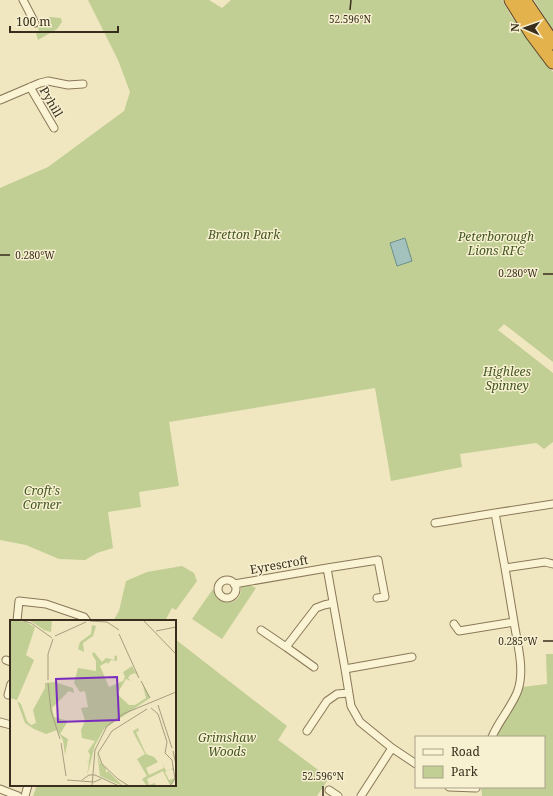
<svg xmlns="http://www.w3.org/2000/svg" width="553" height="796" font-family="'Noto Serif',serif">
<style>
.green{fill:#c1ce94}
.water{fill:#a4c2bd;stroke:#6a908b}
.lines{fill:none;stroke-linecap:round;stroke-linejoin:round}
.street-casing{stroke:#8a7858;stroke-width:9}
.highway-casing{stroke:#58452c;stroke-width:15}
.street{stroke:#faf3d4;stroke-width:7}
.highway{stroke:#e4b24d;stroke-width:13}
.ticks{fill:none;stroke:#392e1d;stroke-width:1.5}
.labels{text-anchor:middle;stroke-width:3;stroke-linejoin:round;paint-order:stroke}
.street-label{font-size:12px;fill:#392e1d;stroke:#f7f0d1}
.park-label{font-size:12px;font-style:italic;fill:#435722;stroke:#f7f0d1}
.inset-road{fill:none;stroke:#a79d7f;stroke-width:1}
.view{fill:#7b2cbf;fill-opacity:0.15;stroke:#7b2cbf;stroke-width:2}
.inset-edge{fill:none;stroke:#392e1d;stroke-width:2}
.ticks-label{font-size:10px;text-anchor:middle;fill:#392e1d;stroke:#f7f0d1;stroke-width:3;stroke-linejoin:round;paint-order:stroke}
</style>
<rect width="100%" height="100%" fill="#f0e7c1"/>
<path class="green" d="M88,0H209L222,8L231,0H502L511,16L553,72V362L504,324L498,330L553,373V442L544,449L536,443L460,454L462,467L391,481L375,388L169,422L179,486L139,492L141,507L108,512L113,548L97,553L85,560L59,559L26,545L0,540V188L48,167L124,111L130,92L118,60Z
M534,0H553V30Z
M50,17L61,18L62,22L57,29L38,40L36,33L39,31L37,26Z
M182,566L194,573L197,581L176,610L172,608L165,621H113L119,611L126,581L147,572Z
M241,586H252L256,588L222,639L192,619L213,589L218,599C229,607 243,600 241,586Z
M175,639L287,726L278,740L329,778L317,796H33L37,785H175Z
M546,654H553V796H482L481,787H544V737H495L522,691V687L547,684Z"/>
<path class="water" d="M405,238L412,261L397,266L390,243Z"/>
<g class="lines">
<defs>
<path id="street" d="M23,0L35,23
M30,87L54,128
M0,100L40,83L48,81L68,85L83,84
M435,523L495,513
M327,568L378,560L385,597L377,598
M505,568L495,513L553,504
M218 589a9 9 0 1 1 18 0a9 9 0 1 1-18 0Z
M234,584L327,568L345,669
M17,621L19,601L46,604L84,617L87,621
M514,622L505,568L545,562L553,564
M454,624L459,631L514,622C517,643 525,669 518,690C513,705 498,722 492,737
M261,630L286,647
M412,657L345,669L351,706L360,722L392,748L416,764
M6,660L11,662
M314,667L286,647L316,608L324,605L333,603
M8,695L11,684
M0,722L11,725
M307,731L327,701L337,694L348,693
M449,787L476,788
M0,789L18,796
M329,790L338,796
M25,796L28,785
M361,796L392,748"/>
<path id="highway" d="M511,0L532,34L553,62
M524,0L553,43"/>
</defs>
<use href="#street" class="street-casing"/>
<use href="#highway" class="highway-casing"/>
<use href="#street" class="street"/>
<use href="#highway" class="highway"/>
</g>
<path class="ticks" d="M350,10L351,0M0,255H10M543,274H553M543,641H553M323,796V786"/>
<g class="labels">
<g class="street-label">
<text transform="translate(51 102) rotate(60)" y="4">Pyhill</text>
<text transform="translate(279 565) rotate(-10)" y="4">Eyrescroft</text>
</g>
<g class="park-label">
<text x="244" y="239">Bretton Park</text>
<text x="496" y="241">Peterborough<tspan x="496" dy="14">Lions RFC</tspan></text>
<text x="507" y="376">Highlees<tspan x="507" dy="14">Spinney</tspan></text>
<text x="42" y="495">Croft's<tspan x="42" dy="14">Corner</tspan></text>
<text x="227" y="742">Grimshaw<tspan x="227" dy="14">Woods</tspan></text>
</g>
</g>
<g transform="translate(10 620)">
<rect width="166" height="166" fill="#f0e7c1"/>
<path d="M0,0L16,2L25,7L16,35L24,40L7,80L0,78ZM19,0H42L41,12L34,10ZM82,5L86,6L83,16L73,23L74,32L68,29L70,22L81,14ZM84,32L92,42L96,38L105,40L104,37L107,35V41L101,40L98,44L97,42L90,46L99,67L113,61L115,57L113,52L122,46L129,58L125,53L120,55L118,58L121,61L116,59L107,74L119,85H125L136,78L132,62L140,78L94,109L85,125L77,156L79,142L76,141H79L80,135L78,131L85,121L72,118L71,110L75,101L71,88L78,87L75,71L70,72L64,63L68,48L86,51V41L82,34ZM45,62L63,68L64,73L59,71L42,88L44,97L58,101L50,114L58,119L55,135L53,120L47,110L36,114L24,109L15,103L7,81L11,84L17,101L21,105L26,103L23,90L35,68V63ZM128,108L129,111L126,112L136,134L144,137L148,142L136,148L139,155L154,148L152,142L156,151L163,148L162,140L164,151L161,149L155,152L159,160L165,158L162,164L160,165L153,151L137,159L139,165L145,163L146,166H137L132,159L137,156L127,139L135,134L124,114L123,111ZM87,131L90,143L88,145L91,143L96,148V153L98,151L113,166L90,156Z" fill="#c1ce94"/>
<path class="inset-road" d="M10,0L21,3L42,18M133,0L166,34M80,1L97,2L109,10M146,11L166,7M109,14L129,58M45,16L76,2M38,60V34L43,19M131,61L140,78M38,63L41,91L50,119M148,85L162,128M141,88L148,94L157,122L155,133L162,140L165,159L160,166M51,123L56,156M163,131L166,145M57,160L84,162L91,159M72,160L79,155H85L109,166M82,166L85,130L97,106L113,94L166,72M119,166L108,159L92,144L88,133L102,111L137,89"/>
<path class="view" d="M107,57L109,100L48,102L46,59Z"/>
<rect width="166" height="166" class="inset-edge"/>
</g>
<g class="ticks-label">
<text x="350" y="23">52.596°N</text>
<text x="35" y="259">0.280°W</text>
<text x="518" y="277">0.280°W</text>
<text x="518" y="645">0.285°W</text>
<text x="323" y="780">52.596°N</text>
</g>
<rect x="415" y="736" width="130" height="52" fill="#f7f0d1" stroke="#aba289"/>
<rect x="423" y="749" width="20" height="6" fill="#faf3d4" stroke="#aba289"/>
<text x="451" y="756" font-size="12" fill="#392e1d">Road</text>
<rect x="423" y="766" width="20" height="12" fill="#c1ce94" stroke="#aba289"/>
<text x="451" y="776" font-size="12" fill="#392e1d">Park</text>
<g transform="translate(525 28) rotate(272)" stroke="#f7f0d1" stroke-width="3" paint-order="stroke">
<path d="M0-3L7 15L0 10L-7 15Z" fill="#392e1d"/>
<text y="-6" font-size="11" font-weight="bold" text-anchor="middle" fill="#392e1d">N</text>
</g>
<path d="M10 26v6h108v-6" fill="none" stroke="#392e1d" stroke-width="2"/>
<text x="16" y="26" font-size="12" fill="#392e1d" stroke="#f7f0d1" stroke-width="3" paint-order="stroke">100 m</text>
</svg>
